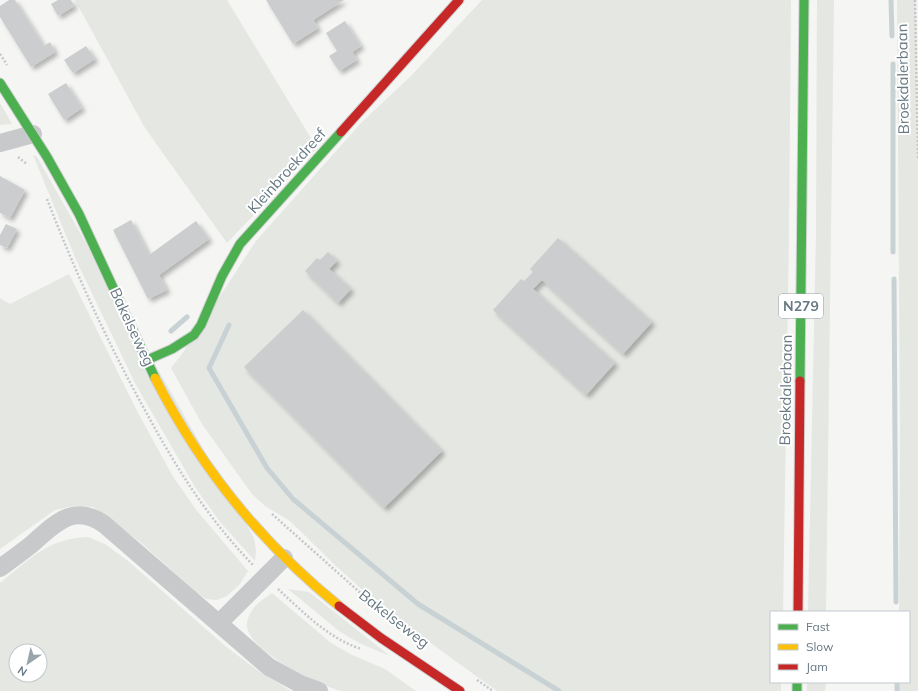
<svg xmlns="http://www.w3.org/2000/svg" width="918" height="691" font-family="Mulish,sans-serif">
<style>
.green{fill:#e4e7e2;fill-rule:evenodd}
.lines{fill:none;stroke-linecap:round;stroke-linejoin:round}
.stream{stroke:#c8d2d4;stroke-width:5}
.building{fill:#cccdce;filter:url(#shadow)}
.fast-casing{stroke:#d1d2d2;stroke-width:11}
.slow-casing{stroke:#d1d2d2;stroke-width:11}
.jam-casing{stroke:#d1d2d2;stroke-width:11}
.path{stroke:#c5c7c8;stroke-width:2.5;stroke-dasharray:2 2;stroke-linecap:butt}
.street{stroke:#c8c9ca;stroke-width:18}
.fast{stroke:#4caf50;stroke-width:9}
.slow{stroke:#ffc107;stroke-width:9}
.jam{stroke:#c62828;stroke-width:9}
.labels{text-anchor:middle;stroke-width:4;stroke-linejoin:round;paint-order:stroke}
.shield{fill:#fff;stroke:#95a1a8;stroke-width:1}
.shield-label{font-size:14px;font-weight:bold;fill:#677983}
.street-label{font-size:15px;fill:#677983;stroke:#fff}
</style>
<defs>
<filter id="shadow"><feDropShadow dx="3.5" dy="3.5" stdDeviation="2" flood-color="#0004"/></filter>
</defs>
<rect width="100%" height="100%" fill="#f5f5f4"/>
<path class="green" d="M75,0H227L317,148L227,243L145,128Z
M482,0H791L789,229L783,612H771V682H781V691H497L385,610L336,566L290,521L265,506L252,494L202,424L171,368L182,354L256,241L362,122L411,76Z
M817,0H834L826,612H808L816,232Z
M897,0H916L918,126V691H898V682H909V612H899L900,428Z
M0,103L12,124L0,125Z
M33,155L37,157L254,538L256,550L255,561L220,522L195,487L136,385L77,262Z
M69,274L137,411L172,475L197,511L248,571L240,584L227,596L217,600L206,599L195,591L140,542L93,507L74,506L55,510L0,549V298L10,304Z
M88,537L105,544L128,561L224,645L257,670L291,691H0V583C31,558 47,539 88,537ZM16,651H40V675H16Z
M288,589L309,592L390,656L359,643L339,631Z
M272,593L331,643L352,655L385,669L416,691C399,691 381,691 364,691C357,691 349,691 342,691C320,687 243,648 247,623C249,609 261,600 272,593Z
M807,682H826L825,691H807Z"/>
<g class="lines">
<path class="stream" d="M891,0L892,36
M893,64V252
M894,279L896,602
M229,325L209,368L267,468L293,499L418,604L559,691
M171,331L187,317
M897,682V691"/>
</g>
<path class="building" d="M9,0H15L44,46L50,42L55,52L31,67L0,17V6Z
M58,0H71L74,6L58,16L51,4Z
M266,0H344L313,20L318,28L293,44Z
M345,21L361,46L352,52L357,60L339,71L329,56L337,51L326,33Z
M86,46L95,59L73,73L64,60Z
M66,83L82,108L64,120L48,94Z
M0,176L25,190L10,218L0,213Z
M131,220L149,255L196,221L209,239L159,275L167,290L148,299L113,230Z
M6,224L17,229L7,248L0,245V235Z
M558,238L652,322L623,354L542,280L533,289L615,363L586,395L493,310L521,279L524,281L533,272L530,269Z
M328,252L337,261L329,269L351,289L338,303L305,271L317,258L320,260Z
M303,310L442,451L384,508L244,367Z"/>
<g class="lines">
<defs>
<path id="fast" d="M0,83L47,157L79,214L155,378
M147,360L172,349L194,335L201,325L222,276L240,244L341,132
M800,381L804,0
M797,682V691"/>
<path id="slow" d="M155,378C200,467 261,543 339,606"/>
<path id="jam" d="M341,132L459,0
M339,606L381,638L460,691
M798,612L800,381"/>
</defs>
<use href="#fast" class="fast-casing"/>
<use href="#slow" class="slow-casing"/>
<use href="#jam" class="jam-casing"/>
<path class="path" d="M915,0L918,158
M0,54L7,65
M18,157L27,164
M47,199C74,269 105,337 141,403C174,464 204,514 253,565
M272,514L383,613
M278,589C303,612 328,638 361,649
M477,680L493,691"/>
<path class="street" d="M0,143L33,134
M0,568C11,560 22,552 32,544C55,524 74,502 105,525L269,667L300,684L319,691
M219,623L284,558"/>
<use href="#fast" class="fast"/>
<use href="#slow" class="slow"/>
<use href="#jam" class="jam"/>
</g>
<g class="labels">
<rect class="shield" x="779" y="294" width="44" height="24" rx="3"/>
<g class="shield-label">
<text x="801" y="311">N279</text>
</g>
<g class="street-label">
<text transform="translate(903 79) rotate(-91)" y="5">Broekdalerbaan</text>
<text transform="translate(287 171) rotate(-48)" y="5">Kleinbroekdreef</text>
<text transform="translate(132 327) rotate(65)" y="5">Bakelseweg</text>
<text transform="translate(786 390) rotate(-89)" y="5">Broekdalerbaan</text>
<text transform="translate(394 619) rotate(38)" y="5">Bakelseweg</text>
</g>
</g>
<rect x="770" y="611" width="140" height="72" fill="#ffffff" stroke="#c2c9cd"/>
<rect x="778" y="624" width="20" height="6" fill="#4caf50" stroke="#c2c9cd"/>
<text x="806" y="631" font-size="12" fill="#677983">Fast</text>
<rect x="778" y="644" width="20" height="6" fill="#ffc107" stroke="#c2c9cd"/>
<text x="806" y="651" font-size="12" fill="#677983">Slow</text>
<rect x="778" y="664" width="20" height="6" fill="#c62828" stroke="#c2c9cd"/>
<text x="806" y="671" font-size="12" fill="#677983">Jam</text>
<g transform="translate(28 663) rotate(214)"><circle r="19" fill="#ffffff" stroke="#c2c9cd"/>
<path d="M0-3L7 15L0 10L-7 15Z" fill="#99a4ab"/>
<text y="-6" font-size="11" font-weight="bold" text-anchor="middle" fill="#677983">N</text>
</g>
</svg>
